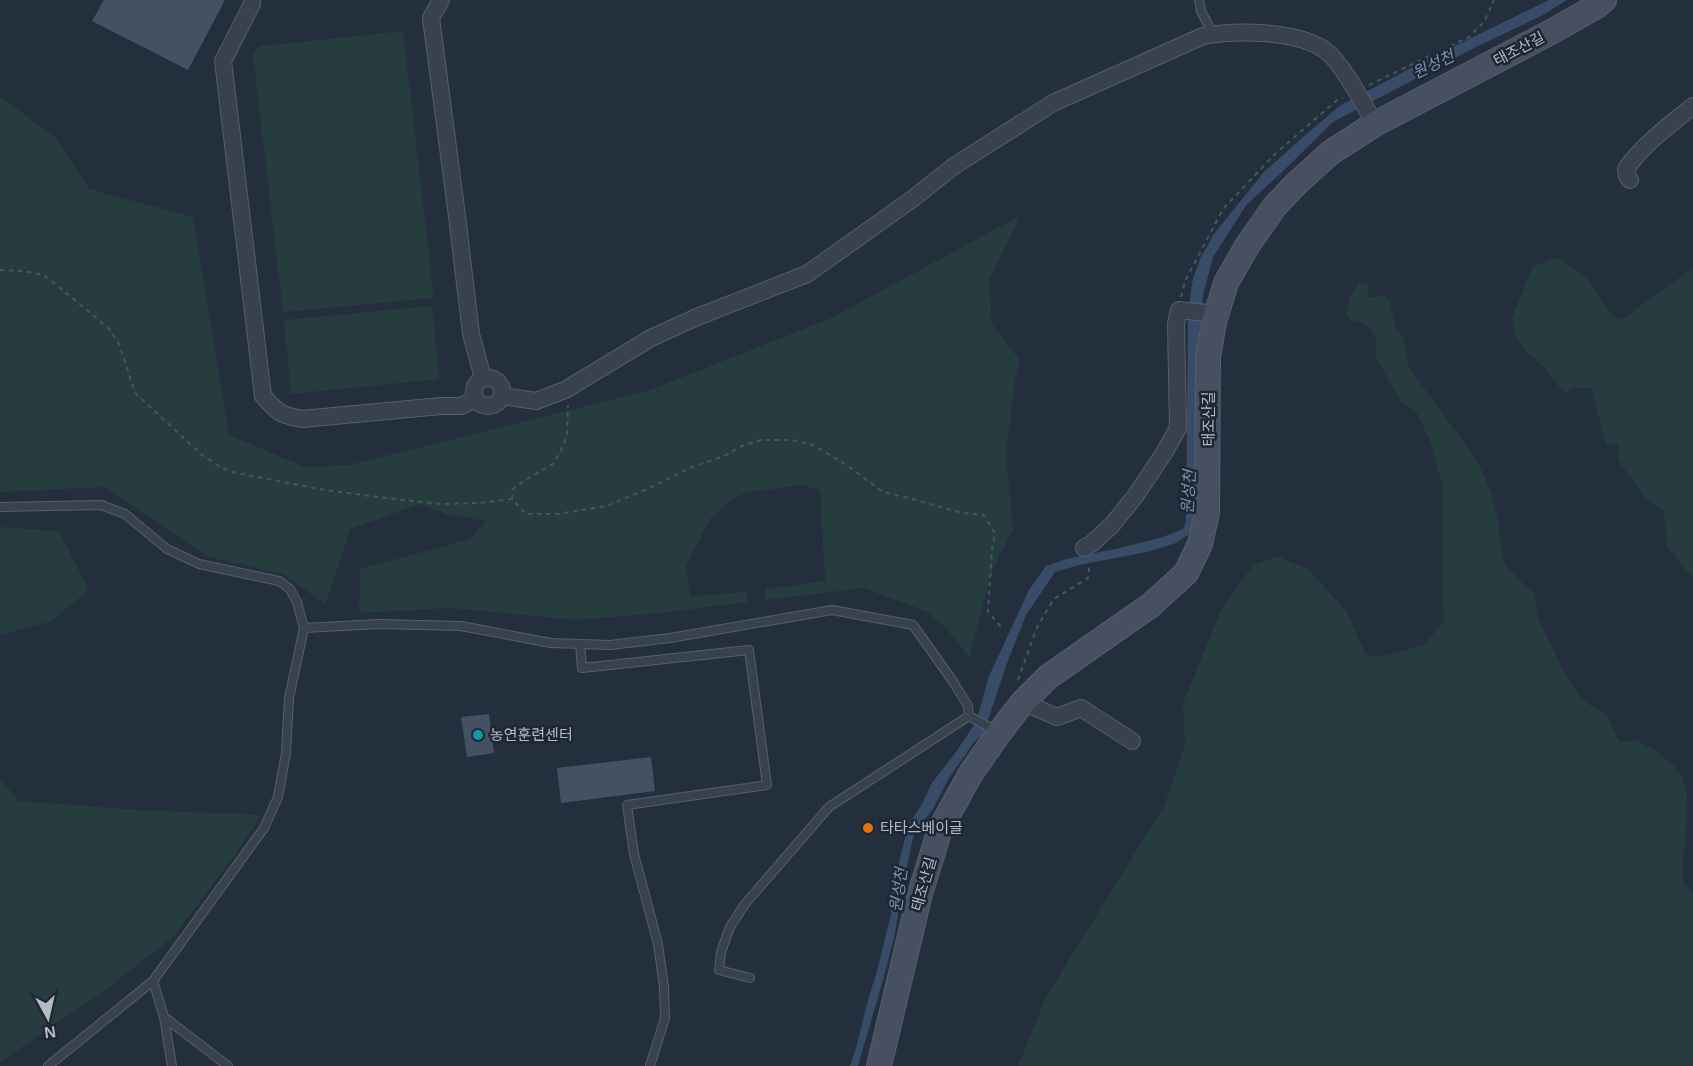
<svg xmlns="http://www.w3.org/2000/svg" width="1693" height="1066" font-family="Arial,'Noto Sans KR',sans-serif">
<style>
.green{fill:#263c3f}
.water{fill:#394c67}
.building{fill:#455162}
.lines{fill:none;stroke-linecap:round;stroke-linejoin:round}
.lane-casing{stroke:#565f6c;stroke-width:10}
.street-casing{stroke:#565f6c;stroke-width:18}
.secondary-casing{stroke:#565f6c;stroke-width:26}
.path{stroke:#44595c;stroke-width:2;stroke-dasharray:4.5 4.5;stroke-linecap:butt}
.lane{stroke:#38414e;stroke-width:8}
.street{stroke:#38414e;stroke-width:16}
.secondary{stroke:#465061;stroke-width:24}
.culture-dot{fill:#0f9aa8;stroke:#1d2633;stroke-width:2}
.food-dot{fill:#e8710a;stroke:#1d2633;stroke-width:2}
.labels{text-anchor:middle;stroke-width:5;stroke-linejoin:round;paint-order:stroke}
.street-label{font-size:15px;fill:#b4bcc9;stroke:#1d2633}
.poi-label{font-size:15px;fill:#b4bcc9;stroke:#1d2633;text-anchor:start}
.water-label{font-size:16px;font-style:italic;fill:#7c92b1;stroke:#1d2633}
</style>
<rect width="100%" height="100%" fill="#242f3e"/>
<path class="green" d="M403,31L434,298L283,312L253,55L256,49L262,46Z
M0,96L56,138L89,189L193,217L229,435L305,467L349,465L650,390L829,319L1020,216L989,280L992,324L1019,359L1013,395L1006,454L1013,529L993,569L969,657L945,627L926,611L863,588L766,600V589L825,581L820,490L801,485L749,492L734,498L710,519L686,566L690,596L746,592L749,602L660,613L576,620L451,608L359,613L360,569L470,539L486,521L449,515L420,504L350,529L325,604L283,574L209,557L105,487L0,492Z
M1558,257L1586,277L1610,313L1621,320L1693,268V576L1690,575L1667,546L1664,512L1645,497L1618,460V445L1606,444L1591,388H1573L1565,394L1542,365L1527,353L1514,334L1512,318L1532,267Z
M1359,282L1369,285L1367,298L1383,296L1390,300L1395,327L1403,337L1406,347L1407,362L1413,373L1471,452L1482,471L1491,494L1498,520L1501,546L1505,564L1519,580L1534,593L1538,619L1566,676L1579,695L1591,706L1607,715L1619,742L1635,740L1653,749L1673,765L1682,777L1687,793L1686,836L1682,862L1683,882L1693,893V1066H1018L1046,997L1164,806L1185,745L1183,703L1222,608L1253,565L1277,556L1308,569L1346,611L1366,654L1379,657L1424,645L1444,621L1442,567L1443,487L1431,443L1417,413L1401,401L1376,358V336L1369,327L1362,323L1350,320L1346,313L1350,299Z
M432,306L439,379L291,394L284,320Z
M0,527L59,531L89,590L50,622L0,635Z
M0,779L19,801L140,810L261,815L237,852L173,937L103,992L0,1062Z"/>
<path class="water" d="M1549,0H1567L1541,16L1476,47L1333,122L1277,177L1247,204L1213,257L1203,295L1199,336L1195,486L1193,520L1189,534L1176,543L1147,552L1079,565L1055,572L1026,615L1007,663L983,735L975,741L949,778L933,809L914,833L900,900L894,939L881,987L858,1066H850L856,1048L868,1000L876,975L891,914L892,891L908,826L922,804L932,783L956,752L976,722L989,676L1029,590L1046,566L1066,559L1120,548L1163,537L1183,529L1186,522L1188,313L1193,278L1201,257L1214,234L1264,172L1310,131L1341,105L1434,56Z"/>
<path class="building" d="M104,0H225L188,70L92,21Z
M489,714L494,753L467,757L461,717Z
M651,757L655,791L561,803L557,768Z"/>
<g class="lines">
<defs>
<path id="lane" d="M1199,0L1201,11L1213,34
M0,507L101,505L125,514L167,549L199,564L279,581L290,589L297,602L304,628L289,698L286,753L278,797L264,828L153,981L164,1017L228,1066
M304,628L378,624L461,626L551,643L610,645L670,638L832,610L913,625L952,680L968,706L969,716L998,732
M580,644L582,668L749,650L767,785L627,805L634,854L658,944L664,987L665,1018L650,1066
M750,978L719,970L721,952L730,927L745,904L829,807L969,716
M164,1017L172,1066
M48,1066L153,981"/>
<path id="street" d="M252,0V4L223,61L263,396C277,412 280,415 302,419L441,406H461L476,399
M441,0L431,18L457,216L471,334L483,378
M1630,180L1627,176L1626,169C1643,144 1670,125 1693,106
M474 392a14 14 0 1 1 28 0a14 14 0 1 1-28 0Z
M502,396L536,401L565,390L651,338L697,317L807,274L911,200L954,166L1053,103L1203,36C1235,30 1299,30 1326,51C1343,64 1364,105 1375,124
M1084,548L1091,544L1112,525L1136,495L1164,453L1178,428L1176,324L1179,310L1216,314
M1023,702L1057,717L1081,708L1132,741"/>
<path id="secondary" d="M879,1066L920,894L940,829L971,773L999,733L1023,702L1048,677L1151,605L1186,573L1200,544L1207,513L1208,358L1214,322L1226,283L1247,246L1275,206L1295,185L1330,153L1375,124L1551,32L1597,6L1604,0"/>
</defs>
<use href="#lane" class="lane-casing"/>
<use href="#street" class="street-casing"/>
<use href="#secondary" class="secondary-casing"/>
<path class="path" d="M1369,85L1469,37L1484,22L1494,0
M0,270L23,271L44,275L93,315L110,330L119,344L135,393L202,455L220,467L232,472L325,490L378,497L440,504L480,503L512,499L526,514H558L607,506L647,489L690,468L724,456L744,445L761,440H792L813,445L845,464L883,492L909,498L962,513L983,515L995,533L992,550L988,612L1003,629
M1181,297L1185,281L1223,209L1275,154L1336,101L1343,98
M512,499L513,489L525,480L553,464L561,451L567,435L568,405
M1018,680L1037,627L1054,599L1088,578L1089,570L1087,563"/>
<use href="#lane" class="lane"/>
<use href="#street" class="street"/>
<use href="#secondary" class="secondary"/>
</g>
<circle class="culture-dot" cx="478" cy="735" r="6"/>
<circle class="food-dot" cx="868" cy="828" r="6"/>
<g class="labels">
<g class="street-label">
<text transform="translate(1519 49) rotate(-28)" y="5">태조산길</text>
<text transform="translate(1209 419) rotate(-90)" y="5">태조산길</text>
<text transform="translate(924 884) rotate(-74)" y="5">태조산길</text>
</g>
<g class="poi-label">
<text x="490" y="740">농연훈련센터</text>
<text x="880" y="833">타타스베이글</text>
</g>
<g class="water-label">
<text transform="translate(1433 64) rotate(-26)" y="6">원성천</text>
<text transform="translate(1188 492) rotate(-87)" y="6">원성천</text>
<text transform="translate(898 890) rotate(-82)" y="6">원성천</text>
</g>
</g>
<g transform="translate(48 1018) rotate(172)" stroke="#1d2633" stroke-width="4.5" paint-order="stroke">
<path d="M0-4.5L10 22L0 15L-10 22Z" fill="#b4bcc9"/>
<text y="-9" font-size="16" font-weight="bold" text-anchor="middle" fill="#b4bcc9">N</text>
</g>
</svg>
